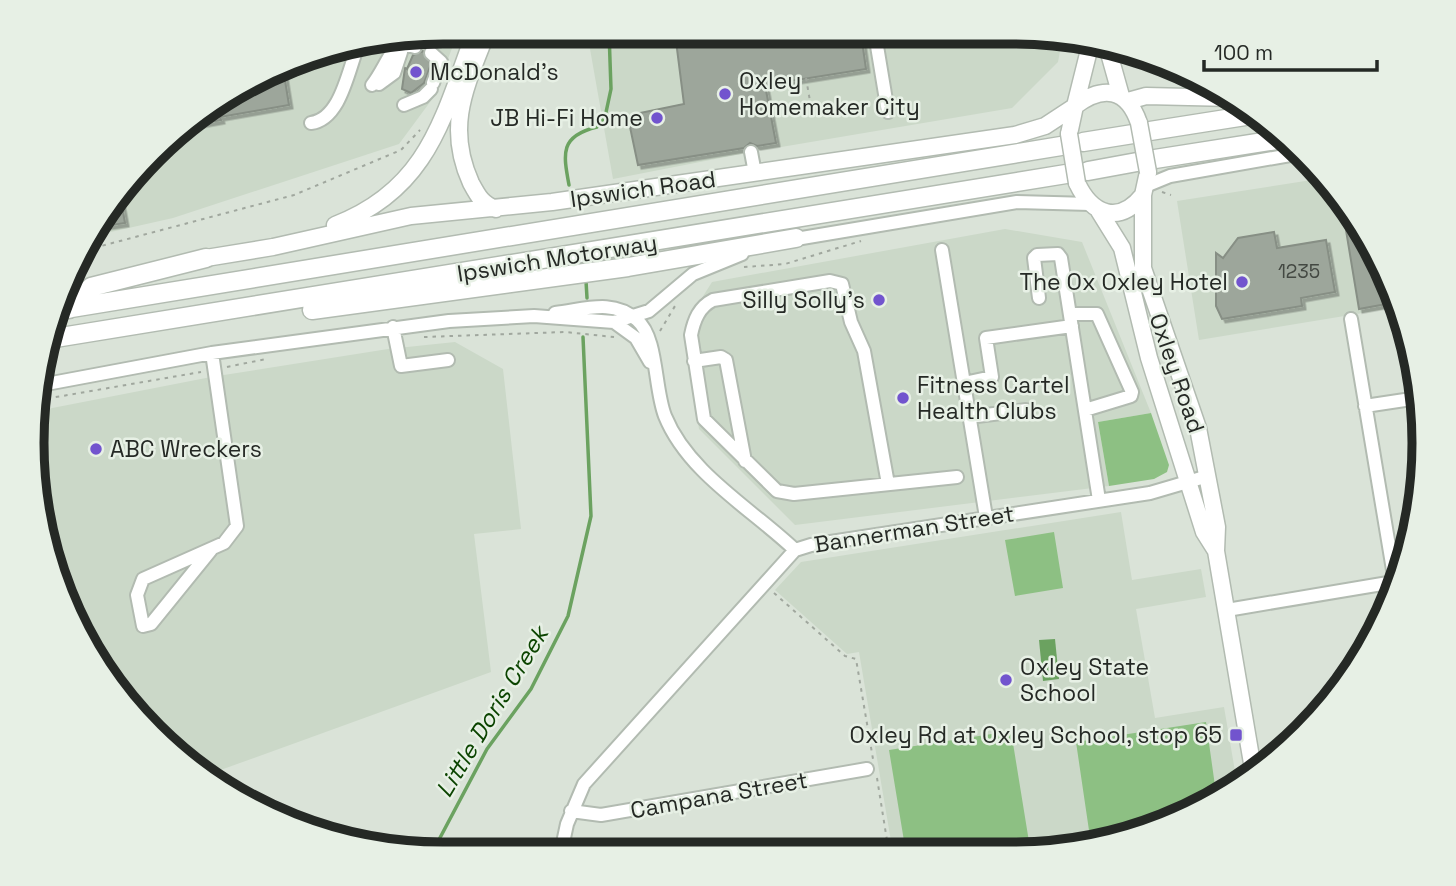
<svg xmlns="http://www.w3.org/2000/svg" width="1456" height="886" font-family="'Space Grotesk',sans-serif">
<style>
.built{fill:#cbd8c8}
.green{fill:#8dc083}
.water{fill:#6ba260}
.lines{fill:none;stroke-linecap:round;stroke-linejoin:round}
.stream{stroke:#6ba260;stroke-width:3.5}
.building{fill:#9da69b;stroke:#878f85;stroke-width:2;filter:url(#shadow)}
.minor-casing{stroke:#b2bbb1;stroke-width:16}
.major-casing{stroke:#b2bbb1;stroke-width:19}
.highway-casing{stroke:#b2bbb1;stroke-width:21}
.path{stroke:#a0a79e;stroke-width:2;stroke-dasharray:3.5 5;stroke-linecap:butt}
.minor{stroke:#fff;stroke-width:12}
.major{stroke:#fff;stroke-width:16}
.highway{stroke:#fff;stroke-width:18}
.major-bridge-casing{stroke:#b2bbb1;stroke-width:19;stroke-linecap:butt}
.major-bridge{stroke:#fff;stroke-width:16}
.poi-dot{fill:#7254ce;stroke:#e7f0e5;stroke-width:2.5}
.labels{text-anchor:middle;stroke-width:5;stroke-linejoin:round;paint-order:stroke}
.number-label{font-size:19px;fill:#434842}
.poi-label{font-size:23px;fill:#252925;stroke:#e7f0e5;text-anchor:start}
.street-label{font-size:23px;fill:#252925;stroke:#e7f0e5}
.water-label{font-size:24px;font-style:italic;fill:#0b4400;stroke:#e7f0e5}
.rim{fill:none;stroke:#252925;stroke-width:9}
</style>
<defs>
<filter id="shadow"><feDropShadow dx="3.5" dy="3.5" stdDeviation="0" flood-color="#0004"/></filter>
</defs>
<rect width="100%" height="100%" fill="#dae3d8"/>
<path class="built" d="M443,32H458L438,86L433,98L399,144L173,218L93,236L116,193L193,116L311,53Z
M587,32L1063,35L1058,62L1012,108L751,152L613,179Z
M1318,179L1369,237L1393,308L1199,340L1177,201Z
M1005,229L1082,242L1151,413L1098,422L1109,486L795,525L699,429L685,325L712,282Z
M455,342L503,369L521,529L474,534L491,672L204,776L193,770L101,672L53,575L32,443L37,411L211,377L388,349Z
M1121,512L1132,580L1201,569L1206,597L1136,609L1155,718L1224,707L1237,783L1218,800L1145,833L1040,854L893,853L859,652L847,654L775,590L801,562Z"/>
<path class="green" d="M1151,413L1169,465L1167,472L1154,479L1109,486L1098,422Z
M1054,532L1063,588L1015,596L1005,540Z
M1206,722L1217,800L1145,833L1091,844L1076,742Z
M1011,731L1031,854L906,853L889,750Z"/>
<path class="water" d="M1055,639L1059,679L1043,681L1039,640Z"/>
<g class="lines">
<path class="stream" d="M569,185C563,153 560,136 597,127L605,117L611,89L609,32
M586,281L587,298
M433,851L487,749L531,689L568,616L591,516L583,337"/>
</g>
<path class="building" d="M675,33L861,34L866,69L765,85L776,143L757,146L750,143L744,148L638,165L630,127L637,125L635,114L684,104Z
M423,51L431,64L424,83L411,93L402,89L405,68L407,69L413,55Z
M283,68L289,105L220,117L221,120L198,124L197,114Z
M119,190L125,223L98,227L116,193Z
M1342,206L1369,237L1392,303L1359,309Z
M1274,232L1277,248L1326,240L1335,292L1301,298L1302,306L1222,319L1216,306V253L1223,258L1238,238Z"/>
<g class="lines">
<defs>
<path id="minor" d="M875,34L888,112
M431,53L441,62L433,83
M379,84L394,73L401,52
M372,85C382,73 390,51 400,43L415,47
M404,105L423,97L431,89
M311,123C341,119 348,70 358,46
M751,152L755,173
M1148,185L1170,176L1296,154
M790,240L1017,202L1090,204
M942,250L986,517
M1039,298L1034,258L1037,255L1058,254L1061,258L1099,500
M555,313C584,310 612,298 637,320C658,338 654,388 665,416C688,473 752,509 795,550
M1070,314H1097L1132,392L1131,396L1085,410
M1351,319L1395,582
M614,322L636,338L650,362
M393,327L401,366L448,360
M694,361L721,357L726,360L745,461
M964,383L992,377L986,338L1072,326
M41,385L212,353L449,321L534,316L614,322L649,311L693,274L742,254
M1365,406L1418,398
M969,417L1026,410
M888,484L864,351L851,322L842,284L830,281L713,300C699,307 694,320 691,335L704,419L777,491L794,494L957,477
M211,550L151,624L143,626L137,595L143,579L224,543L237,526L212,353
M1227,610L1394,582
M571,811L601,815L867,769
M561,852L567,824L584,784L795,550L811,545L1150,493L1208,476"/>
<path id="major" d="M487,32C466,86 445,126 471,183C478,196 482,204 496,209
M1107,46L1121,96
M1128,101L1146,96L1232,98
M1075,106L1091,42
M1069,134L1075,106C1103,85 1127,88 1139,123
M1077,183C1092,215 1119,225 1143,195L1148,172
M1143,195V268L1198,428L1217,527L1216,551L1253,769
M1099,211L1122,248L1149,358L1204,532L1216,551
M335,225C429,189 443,117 475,32
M206,258L273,247L411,216L552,202L1015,135L1045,126L1074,107"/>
<path id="highway" d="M1150,131L1258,114
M1083,142L1133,134
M1155,159L1283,139
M1088,171L1137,162
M69,309L91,287L206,258
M312,310L628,267L796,238
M53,311L1061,146
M49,339L1066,174"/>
</defs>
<use href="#minor" class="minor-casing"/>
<use href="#major" class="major-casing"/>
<use href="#highway" class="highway-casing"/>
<path class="path" d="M806,78L811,107H815V101
M1162,192L1171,195
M86,250L294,195L401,150L420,130
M744,267L785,264L861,241
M660,331L675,306
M424,337L565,332L614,337
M227,367L266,359
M39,400L201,372
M774,593L845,656L856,659L873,759
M877,778L889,853"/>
<use href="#minor" class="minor"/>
<use href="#major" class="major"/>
<use href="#highway" class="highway"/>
<defs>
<path id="major-bridge" d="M1139,123L1148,172
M1069,134L1077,183"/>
</defs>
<use href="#major-bridge" class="major-bridge-casing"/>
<use href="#major-bridge" class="major-bridge"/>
</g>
<g class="poi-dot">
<circle cx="416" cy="72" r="7"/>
<circle cx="725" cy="94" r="7"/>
<circle cx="657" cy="118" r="7"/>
<circle cx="1242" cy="282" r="7"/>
<circle cx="879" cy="300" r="7"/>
<circle cx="903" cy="398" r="7"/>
<circle cx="96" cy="449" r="7"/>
<circle cx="1006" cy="680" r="7"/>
<rect x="1229" y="728" width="14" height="14" rx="3.5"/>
</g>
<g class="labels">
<g class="number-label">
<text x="1299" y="278">1235</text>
</g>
<g class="poi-label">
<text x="430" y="80">McDonald's</text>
<text x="739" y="89">Oxley<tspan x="739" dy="26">Homemaker City</tspan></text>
<text x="643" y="126" text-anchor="end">JB Hi-Fi Home</text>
<text x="1228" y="290" text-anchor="end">The Ox Oxley Hotel</text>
<text x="865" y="308" text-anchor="end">Silly Solly's</text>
<text x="917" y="393">Fitness Cartel<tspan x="917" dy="26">Health Clubs</tspan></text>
<text x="110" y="457">ABC Wreckers</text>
<text x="1020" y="675">Oxley State<tspan x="1020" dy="26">School</tspan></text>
<text x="1222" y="743" text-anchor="end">Oxley Rd at Oxley School, stop 65</text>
</g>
<g class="street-label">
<text transform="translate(643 189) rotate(-8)" y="8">Ipswich Road</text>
<text transform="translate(557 258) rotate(-9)" y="8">Ipswich Motorway</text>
<text transform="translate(1177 373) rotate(71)" y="8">Oxley Road</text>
<text transform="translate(914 529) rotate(-9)" y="8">Bannerman Street</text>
<text transform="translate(719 795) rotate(-10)" y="8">Campana Street</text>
</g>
<g class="water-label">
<text transform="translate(492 712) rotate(-59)" y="8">Little Doris Creek</text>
</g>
</g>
<path d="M0 0H1456V886H0ZM443 44H1013A399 399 0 0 1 1412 443V443A399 399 0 0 1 1013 842H443A399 399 0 0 1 44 443V443A399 399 0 0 1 443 44Z" fill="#e7f0e5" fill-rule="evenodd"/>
<path class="rim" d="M443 44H1013A399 399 0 0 1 1412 443V443A399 399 0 0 1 1013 842H443A399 399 0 0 1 44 443V443A399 399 0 0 1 443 44Z"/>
<path d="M1204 60v10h173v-10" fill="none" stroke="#252925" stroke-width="3.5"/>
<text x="1214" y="60" font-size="21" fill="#252925" stroke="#e7f0e5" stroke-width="5" paint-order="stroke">100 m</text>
</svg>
